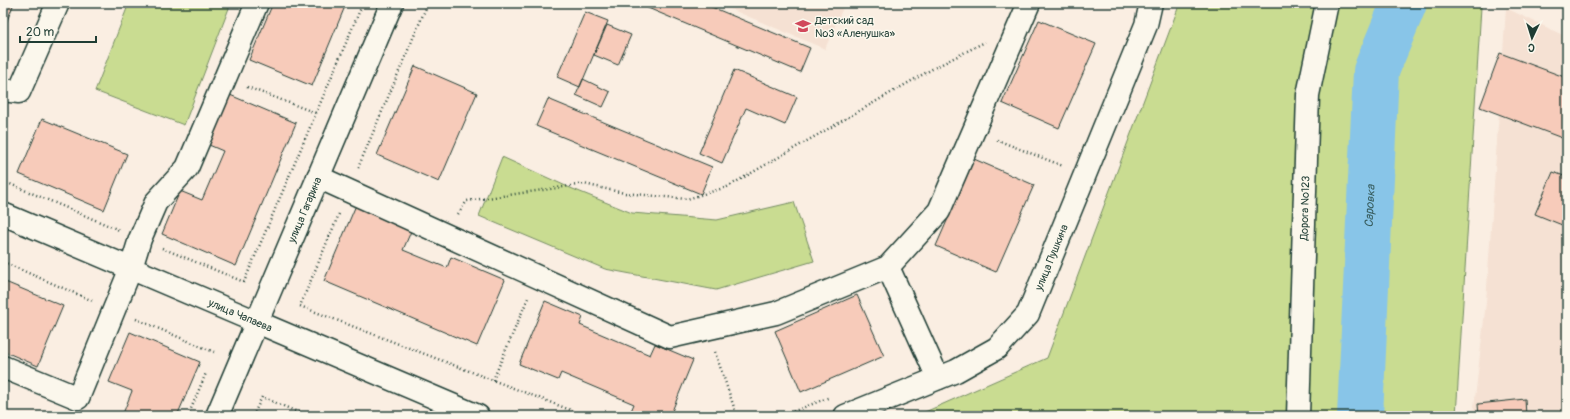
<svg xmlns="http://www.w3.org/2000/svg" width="1570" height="419" font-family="Pangolin,sans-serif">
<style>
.built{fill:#f5e1d3}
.green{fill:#c9dc91;stroke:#748c62}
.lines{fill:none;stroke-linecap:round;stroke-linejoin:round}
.river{stroke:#88c5e8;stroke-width:46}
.building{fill:#f7cbba;stroke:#1f3d34}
.minor-casing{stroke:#1f3d34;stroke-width:25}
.path{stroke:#1f3d34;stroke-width:2.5;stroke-dasharray:1 3;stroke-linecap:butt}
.minor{stroke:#fbf7ec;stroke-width:22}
.labels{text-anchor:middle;stroke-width:3;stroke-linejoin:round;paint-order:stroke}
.poi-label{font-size:11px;fill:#1f3d34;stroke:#fbf7ec;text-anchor:start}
.street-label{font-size:11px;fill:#1f3d34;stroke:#fbf7ec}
.water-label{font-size:12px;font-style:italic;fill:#395f61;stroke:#fbf7ec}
</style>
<rect width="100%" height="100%" fill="#faeee2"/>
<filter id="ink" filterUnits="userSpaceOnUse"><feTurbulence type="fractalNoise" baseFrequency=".025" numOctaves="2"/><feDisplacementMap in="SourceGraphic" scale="8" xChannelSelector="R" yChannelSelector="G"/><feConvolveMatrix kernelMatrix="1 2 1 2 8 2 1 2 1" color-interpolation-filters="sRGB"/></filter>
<g filter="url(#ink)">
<path class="built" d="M716,3H845L825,49Z
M1506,8L1567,37V416H1473L1486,302Z"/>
<path class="green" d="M129,3H231L184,125L95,91Z
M1180,3H1472L1481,7L1456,416H916L1047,358Z
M502,157L568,187L632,213L717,220L794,202L814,261L716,290L605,269L479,216Z"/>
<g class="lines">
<path class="river" id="s1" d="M1360,416L1376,71L1404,3"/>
</g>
<path class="building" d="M3,3H14L3,31Z
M273,3H343L346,4L312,86L249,60Z
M636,3H702L810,48L800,72Z
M585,12L608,21L580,87L557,77Z
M1039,20L1096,44L1059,128L1002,103Z
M607,25L631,35L618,65L594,55Z
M1500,53L1567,78V125L1562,138L1480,107Z
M415,66L477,93L439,182L377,155Z
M734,70L797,97L785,125L746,108L722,163L699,153Z
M583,79L610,92L603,107L576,95Z
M230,95L296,123L236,266L162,234L180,191L202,200L223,151L209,145Z
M548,99L712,167L701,194L536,126Z
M42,119L127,154L104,210L19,174Z
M974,159L1034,185L996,272L936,246Z
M1553,172L1567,177V227L1535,214Z
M356,205L412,229L403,250L447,268L451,257L505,280L477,346L324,281Z
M3,281L63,306L38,366L3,351Z
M857,295L884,356L801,392L775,331Z
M545,301L583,317L580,325L650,355L655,344L693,360L670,416H643L631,411L634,404L561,373L558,380L519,364Z
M130,332L200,362L177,416H122L132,391L109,382Z
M1525,399L1526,416H1479L1478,404Z"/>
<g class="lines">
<defs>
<g id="minor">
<path d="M3,90L19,92L58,3"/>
<path d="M318,177L670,337L776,313L888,267L939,211L1029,3"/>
<path id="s2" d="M3,214L478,416"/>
<path d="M888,267L938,378"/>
<path d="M3,367L78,398L131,268L140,239L156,202L187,168L257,3"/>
<path id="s3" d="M217,416L392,3"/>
<path id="s4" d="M845,416L956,371L997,348L1028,314L1146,25L1151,3"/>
<path id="s5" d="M1298,416L1308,95L1327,3"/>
</g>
</defs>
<use href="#minor" class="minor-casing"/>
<path class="path" d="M247,87L316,113
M997,140L1063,166
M358,168L428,3
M3,181L119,230
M339,214L300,306L586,416
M458,214L467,201L584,184L624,193L687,199L727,187L934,68L985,42
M162,248L244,282L363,3
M3,262L93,301
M136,319L214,352
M715,352L737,416
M493,380L528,298
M188,416L206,373
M253,416L262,397L307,416
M782,416L830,397"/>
<use href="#minor" class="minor"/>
</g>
</g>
<defs>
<symbol id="school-bare" viewBox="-9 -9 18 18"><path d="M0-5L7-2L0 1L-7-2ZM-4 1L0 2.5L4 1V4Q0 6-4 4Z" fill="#d1495b" stroke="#fbf7ec" stroke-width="2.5" paint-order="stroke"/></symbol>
</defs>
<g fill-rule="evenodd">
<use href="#school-bare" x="792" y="15" width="22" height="22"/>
</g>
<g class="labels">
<g class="poi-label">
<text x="815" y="24">Детский сад<tspan x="815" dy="13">№3 «Аленушка»</tspan></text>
</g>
<g class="street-label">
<text dy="4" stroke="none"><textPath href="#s5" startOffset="208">Дорога №123</textPath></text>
<text dy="4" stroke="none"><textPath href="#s3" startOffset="224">улица Гагарина</textPath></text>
<text dy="4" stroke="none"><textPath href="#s4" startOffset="274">улица Пушкина</textPath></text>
<text dy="4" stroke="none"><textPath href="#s2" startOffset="258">улица Чапаева</textPath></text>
</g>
<g class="water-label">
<text dy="4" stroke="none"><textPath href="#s1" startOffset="210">Саровка</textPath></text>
</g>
</g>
<rect width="1570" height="419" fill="none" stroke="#fbf7ec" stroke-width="16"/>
<rect x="8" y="8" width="1554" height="403" fill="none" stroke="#1f3d34" stroke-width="1.5" filter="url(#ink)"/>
<g transform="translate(1532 38) rotate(184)" stroke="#fbf7ec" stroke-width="3" paint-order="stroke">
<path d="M0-3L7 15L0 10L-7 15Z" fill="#1f3d34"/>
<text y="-6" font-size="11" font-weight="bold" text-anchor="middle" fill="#1f3d34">С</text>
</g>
<path d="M20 36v6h76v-6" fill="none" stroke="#1f3d34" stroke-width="2"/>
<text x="26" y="36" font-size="12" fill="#1f3d34" stroke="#fbf7ec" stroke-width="3" paint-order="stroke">20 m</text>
</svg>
